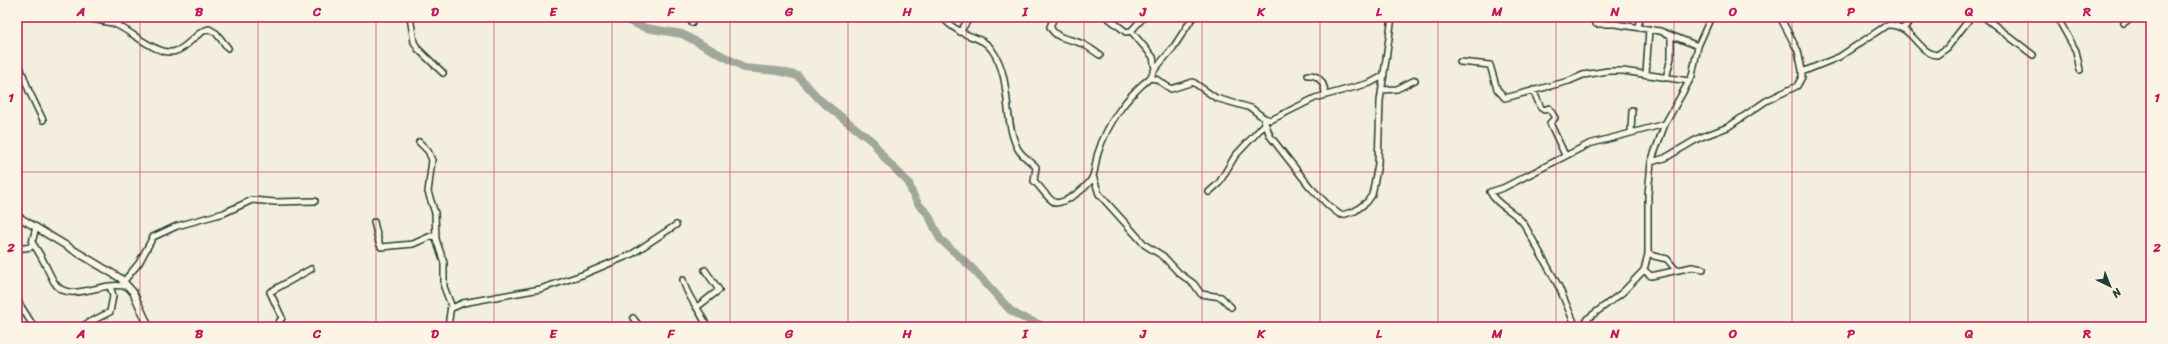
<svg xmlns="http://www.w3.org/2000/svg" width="2168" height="344" font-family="Sriracha,sans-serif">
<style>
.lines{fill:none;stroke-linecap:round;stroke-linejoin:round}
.river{stroke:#a0a89b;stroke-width:8}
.minor-casing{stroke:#1f3d34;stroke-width:8}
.tertiary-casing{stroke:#1f3d34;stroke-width:9}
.minor{stroke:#fcf5e5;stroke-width:5}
.tertiary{stroke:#fcf5e5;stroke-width:6}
.grid{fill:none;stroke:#c2185b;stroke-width:1;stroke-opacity:0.55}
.neatline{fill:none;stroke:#c2185b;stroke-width:1.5}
.grid-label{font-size:13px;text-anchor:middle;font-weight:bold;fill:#c2185b}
</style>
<rect width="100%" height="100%" fill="#f3eede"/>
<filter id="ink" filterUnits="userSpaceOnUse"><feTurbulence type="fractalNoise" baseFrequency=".025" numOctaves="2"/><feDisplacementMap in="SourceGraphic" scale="8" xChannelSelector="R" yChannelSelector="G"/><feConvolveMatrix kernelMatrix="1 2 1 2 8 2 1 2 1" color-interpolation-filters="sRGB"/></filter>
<g filter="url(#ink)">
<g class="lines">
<path class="river" d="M618,17L646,28L682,34L738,64L743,68L778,71L798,76L820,100L873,142L886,160L909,183L912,193L919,205L928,214L940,239L971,267L1010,310L1019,316L1046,327"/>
<defs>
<path id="minor" d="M85,17C94,20 103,21 112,23C127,27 158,58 176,51C189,47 195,32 209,29L216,33L228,48
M410,17L414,42L418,49L443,73
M942,17C947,23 954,28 961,32C972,38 985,39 992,50C1012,78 1003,115 1016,145C1020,156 1029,159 1036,167L1034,181C1042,188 1047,199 1056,203C1067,202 1085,189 1091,180C1096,172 1095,161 1098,153C1107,124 1126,97 1150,78L1156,79L1171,89L1193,82L1216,98L1251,108L1264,118L1271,120L1315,98L1370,83L1383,76
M1054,17L1050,27C1057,40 1069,38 1080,43C1087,45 1093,51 1100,55
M1107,17L1126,32L1131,31L1144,17
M1593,17L1596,24H1615L1660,31L1698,46
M1984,17L2033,55
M2057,17L2076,51L2080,70
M692,23L693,17
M2124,23L2132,17
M1638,27L1640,17
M1904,28L1913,17
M1131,31L1153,57L1155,69
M960,32L970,17
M17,58L29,91L43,120
M1460,62L1490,65L1497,89L1505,98L1569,81L1583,75L1608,71H1623L1689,81
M1802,72L1839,57L1887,25C1913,24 1917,53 1937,55L1947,48L1971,17
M1646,74L1649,29
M1308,75C1319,74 1325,84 1325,95
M1150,78L1155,69L1173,48L1193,17
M1666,78L1671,58V36
M1382,90L1397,89L1415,80
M1533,90L1541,108L1544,110L1549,108L1555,118L1550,123L1565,155
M1263,117L1270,136L1310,187L1329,206L1339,214L1342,215L1355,211L1367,202L1372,195L1378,164L1380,101L1392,17
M1631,132L1632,110
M419,142L428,151L432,160L428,192L435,213L436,239L444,263V287L451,305L448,327
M1651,162L1665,158L1699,138L1728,127L1766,101L1797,86L1802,77V70L1798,51L1780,17
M1093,176L1099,194L1145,245L1163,256L1179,273L1194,284L1201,294L1221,297L1231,307
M1209,192L1219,183L1235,156L1265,124
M374,222L379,243L381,247L413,244L431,236L436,237
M33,244C43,257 46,268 54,282C65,301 92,288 109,286C115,285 122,286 128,286
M17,249L31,247L36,227
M1648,252L1654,256L1667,259L1676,270
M1644,270L1651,276L1692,267L1703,269
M683,280C687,298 701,310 707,327
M124,281L139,263L153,237L177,226L224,213L252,200L275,202L315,201
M17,300L34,327
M697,307L719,290L705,270
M452,308L463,303L540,289L582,275L632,254L676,225
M633,318L640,327
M80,327L110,312L113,296L110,286
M275,327L282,318L270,292L311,269
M1576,327L1559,287L1524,224C1515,211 1497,206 1490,192L1503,188L1589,144L1665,124
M1582,327L1587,319L1623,292L1644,270L1648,254V194L1651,162L1665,124L1692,76L1698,46L1711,17"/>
<path id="tertiary" d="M17,216L120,278L133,292L149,327"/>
</defs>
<use href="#minor" class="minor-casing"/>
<use href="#tertiary" class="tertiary-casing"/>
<use href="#minor" class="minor"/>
<use href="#tertiary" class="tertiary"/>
</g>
</g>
<path class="grid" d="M140,17V327M258,17V327M376,17V327M494,17V327M612,17V327M730,17V327M848,17V327M966,17V327M1084,17V327M1202,17V327M1320,17V327M1438,17V327M1556,17V327M1674,17V327M1792,17V327M1910,17V327M2028,17V327M17,172H2151"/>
<rect width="2168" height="344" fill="none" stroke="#fcf5e5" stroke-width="44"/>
<g transform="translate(2110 286) rotate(137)" stroke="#fcf5e5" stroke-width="3" paint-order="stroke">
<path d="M0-3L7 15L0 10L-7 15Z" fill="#1f3d34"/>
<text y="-6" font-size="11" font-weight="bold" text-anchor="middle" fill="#1f3d34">N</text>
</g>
<rect x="22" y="22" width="2124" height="300" class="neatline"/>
<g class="grid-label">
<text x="81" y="16">A</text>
<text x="199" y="16">B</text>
<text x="317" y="16">C</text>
<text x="435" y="16">D</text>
<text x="553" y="16">E</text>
<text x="671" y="16">F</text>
<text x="789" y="16">G</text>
<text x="907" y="16">H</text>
<text x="1025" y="16">I</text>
<text x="1143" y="16">J</text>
<text x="1261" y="16">K</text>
<text x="1379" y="16">L</text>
<text x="1497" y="16">M</text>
<text x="1615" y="16">N</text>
<text x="1733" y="16">O</text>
<text x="1851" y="16">P</text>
<text x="1969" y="16">Q</text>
<text x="2087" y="16">R</text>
<text x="11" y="102">1</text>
<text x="2157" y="102">1</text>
<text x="11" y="252">2</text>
<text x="2157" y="252">2</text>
<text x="81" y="338">A</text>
<text x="199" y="338">B</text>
<text x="317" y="338">C</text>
<text x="435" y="338">D</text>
<text x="553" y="338">E</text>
<text x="671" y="338">F</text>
<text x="789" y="338">G</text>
<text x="907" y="338">H</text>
<text x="1025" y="338">I</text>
<text x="1143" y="338">J</text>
<text x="1261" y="338">K</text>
<text x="1379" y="338">L</text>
<text x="1497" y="338">M</text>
<text x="1615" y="338">N</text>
<text x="1733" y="338">O</text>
<text x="1851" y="338">P</text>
<text x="1969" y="338">Q</text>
<text x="2087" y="338">R</text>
</g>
</svg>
